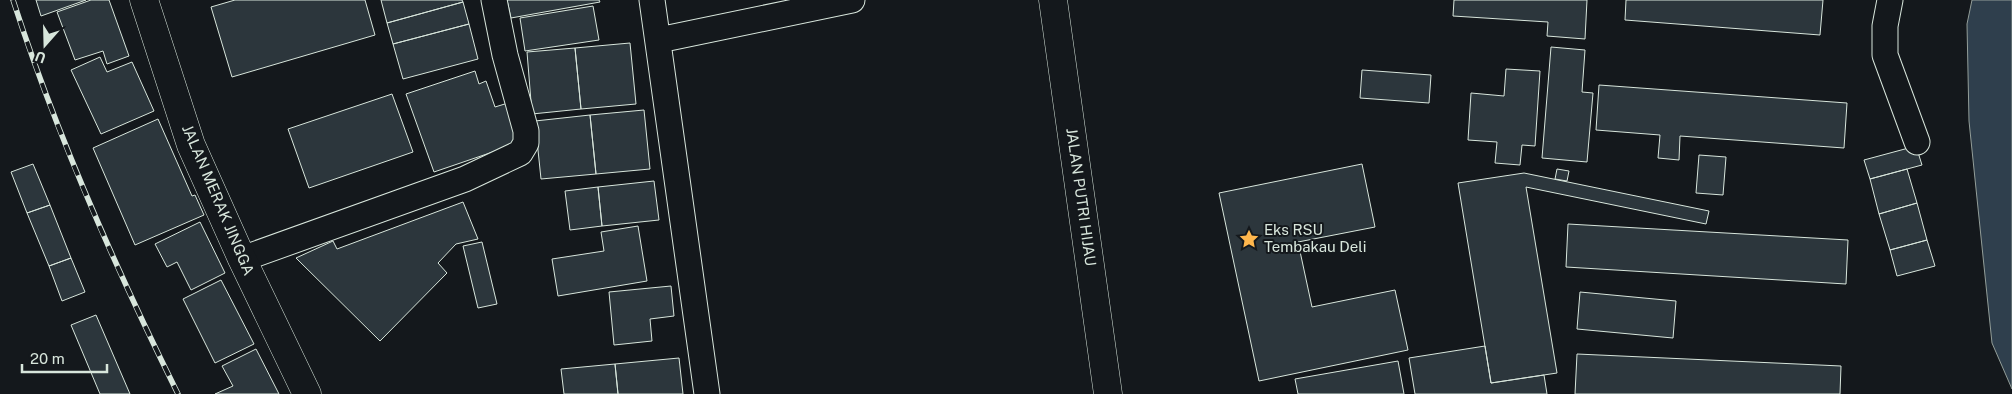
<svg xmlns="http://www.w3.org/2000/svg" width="2012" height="394" font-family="'Public Sans',sans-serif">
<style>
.water{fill:#2f3f4d;stroke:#939e99}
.building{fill:#2c363c;stroke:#d8e6dc}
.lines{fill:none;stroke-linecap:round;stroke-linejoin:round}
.street-casing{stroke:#d8e6dc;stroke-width:27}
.primary-casing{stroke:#d8e6dc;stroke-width:29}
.street{stroke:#14181c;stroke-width:25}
.primary{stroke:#14181c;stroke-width:28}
.rail-casing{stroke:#d8e6dc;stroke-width:5.5}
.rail{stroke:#14181c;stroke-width:4;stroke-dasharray:11;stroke-linecap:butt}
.labels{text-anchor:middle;stroke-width:4;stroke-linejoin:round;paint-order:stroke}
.street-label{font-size:15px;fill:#d8e6dc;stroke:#14181c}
.poi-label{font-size:15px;fill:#d8e6dc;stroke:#14181c;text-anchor:start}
</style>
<rect width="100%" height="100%" fill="#14181c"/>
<path class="water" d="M1972,0H2012V389L1992,343L1978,208L1969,121L1967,24Z"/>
<path class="building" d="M36,0H86L41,16Z
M91,0H109L129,56L107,64L103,51L75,60L57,12Z
M235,0H365L375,35L232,77L211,7Z
M381,0H462L463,2L387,23Z
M507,0H599L600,2L511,18Z
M1454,0H1587L1585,39L1547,36L1548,22L1453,16Z
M1626,0H1823L1820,35L1625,20Z
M463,2L469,24L393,44L387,23Z
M593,6L599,40L525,51L520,18Z
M469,24L478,59L403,79L393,44Z
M630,43L636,104L581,109L575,48Z
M1551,47L1585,50L1582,92L1593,93L1587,162L1542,158Z
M575,48L581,109L532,114L527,52Z
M100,57L107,72L132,62L154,111L101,134L71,70Z
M1506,69L1540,71L1535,146L1522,145L1520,165L1495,163L1497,142L1468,140L1471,93L1504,96Z
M1362,70L1431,75L1429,103L1360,98Z
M475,71L479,84L486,81L495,107L508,103L522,142L434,172L406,94Z
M1599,85L1847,103L1844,148L1680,136L1679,160L1658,158L1660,135L1596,130Z
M392,94L413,152L309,188L288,129Z
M644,110L650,169L596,174L590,115Z
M590,115L596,174L541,179L535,121Z
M158,119L192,196L195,195L204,215L135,245L93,148Z
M1916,146L1922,165L1870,179L1864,160Z
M1699,155L1726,157L1723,195L1696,193Z
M33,164L50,205L27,213L11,172Z
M1362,164L1375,227L1298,242L1312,307L1395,290L1408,350L1259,381L1219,193Z
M1557,169L1569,171L1567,181L1555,179Z
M1907,169L1917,203L1879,214L1870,179Z
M1524,173L1709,211L1706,224L1526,187L1557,373L1491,383L1458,183Z
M654,181L659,220L602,226L598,187Z
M598,187L602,226L570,230L565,191Z
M463,202L478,239L456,244L438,263L447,273L380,341L296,258L333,241L337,249Z
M1917,203L1927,240L1890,250L1879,214Z
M50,205L71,258L49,266L27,213Z
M200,222L225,273L191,290L177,262L167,267L155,244Z
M1568,224L1848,240L1846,284L1566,267Z
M638,226L647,281L558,296L552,259L604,251L601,232Z
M1927,240L1935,266L1897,276L1890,250Z
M482,242L497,304L478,308L463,246Z
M71,258L85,292L62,301L49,266Z
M221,280L254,344L215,363L183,299Z
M671,286L674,316L650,319L652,341L614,345L609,292Z
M1580,292L1676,301L1673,338L1577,329Z
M96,315L130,394H100L71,325Z
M1485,346L1491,383L1544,375L1547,394H1415L1409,358Z
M256,349L279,394H215L233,386L222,366Z
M1577,354L1841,366L1840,394H1575Z
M679,358L683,394H618L615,364Z
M1398,361L1404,394H1298L1295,379Z
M615,364L618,394H564L561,369Z"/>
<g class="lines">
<defs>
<path id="street" d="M652,0L707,394
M1890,0L1885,26V55L1917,142
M659,40L852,0
M242,259L465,179L520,153L526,143V131L505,55L494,0"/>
<path id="primary" d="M144,0L191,145L242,259L307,394
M1053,0L1108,394"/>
</defs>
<use href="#street" class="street-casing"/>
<use href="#primary" class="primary-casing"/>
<use href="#street" class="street"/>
<use href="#primary" class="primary"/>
<defs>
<path id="rail" d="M13,0C57,136 115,267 178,394"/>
</defs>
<use href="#rail" class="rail-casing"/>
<use href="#rail" class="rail"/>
</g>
<defs>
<symbol id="sight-bare" viewBox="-9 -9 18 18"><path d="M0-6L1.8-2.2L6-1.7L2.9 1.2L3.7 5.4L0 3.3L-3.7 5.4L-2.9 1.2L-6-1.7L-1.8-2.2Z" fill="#ffb74d" stroke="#14181c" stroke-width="2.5" paint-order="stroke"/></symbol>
</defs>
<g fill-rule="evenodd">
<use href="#sight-bare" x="1235" y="225" width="28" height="28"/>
</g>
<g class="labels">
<g class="street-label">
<text transform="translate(1081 197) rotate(82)" y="5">JALAN PUTRI HIJAU</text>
<text transform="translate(218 200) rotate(67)" y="5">JALAN MERAK JINGGA</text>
</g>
<g class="poi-label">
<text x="1264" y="235">Eks RSU<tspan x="1264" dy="17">Tembakau Deli</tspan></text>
</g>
</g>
<g transform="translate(45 45) rotate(200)" stroke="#14181c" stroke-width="4" paint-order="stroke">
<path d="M0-4L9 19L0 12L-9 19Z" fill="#d8e6dc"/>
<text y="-8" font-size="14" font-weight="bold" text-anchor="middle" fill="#d8e6dc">U</text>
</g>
<path d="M22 364v8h85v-8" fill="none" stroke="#d8e6dc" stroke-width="2.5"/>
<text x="30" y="364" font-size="15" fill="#d8e6dc" stroke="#14181c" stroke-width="4" paint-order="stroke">20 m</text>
</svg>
